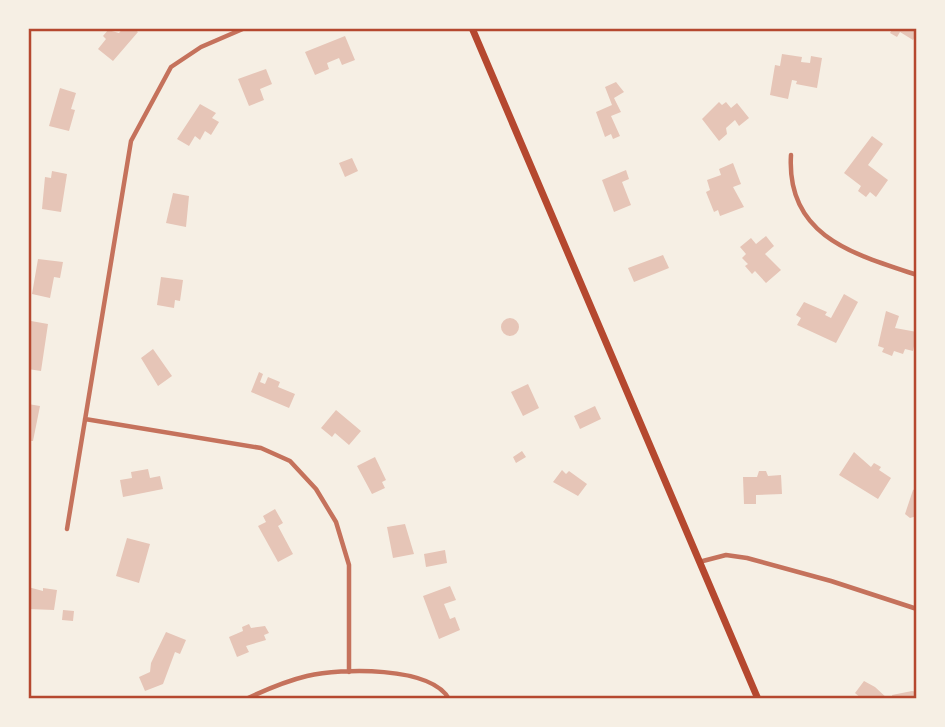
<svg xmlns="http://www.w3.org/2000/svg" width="945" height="727" font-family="'Libre Baskerville',serif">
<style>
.building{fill:#e6c5b7}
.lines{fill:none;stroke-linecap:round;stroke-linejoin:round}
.minor{stroke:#c5725c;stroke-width:4.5}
.secondary{stroke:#b5482f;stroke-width:7}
.neatline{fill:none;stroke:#b5482f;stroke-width:2.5}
</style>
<rect width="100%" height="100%" fill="#f6efe4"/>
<path class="building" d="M123,28H133L138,32L113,61L98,49L106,39L103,36L108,30L119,33Z
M893,28H917V33L913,40L900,32L897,37L890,33Z
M345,36L355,60L342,65L339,58L327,63L329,69L315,75L305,52Z
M782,54L802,57L801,62L810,63L811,56L822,58L817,88L796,84L797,81L792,80L788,99L770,95L775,65L780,66Z
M266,69L272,84L260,89L264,100L249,106L238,79Z
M616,82L624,92L614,98L621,112L611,116L620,136L613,139L611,134L605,137L596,112L612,105L605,87Z
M60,88L76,93L71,109L75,110L69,131L49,126Z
M719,102L722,105L726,102L731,108L737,103L749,118L739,126L735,120L726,128L727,134L719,141L702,119Z
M200,104L216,113L212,118L219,122L211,135L205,131L200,140L195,136L189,146L177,139Z
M872,136L883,144L868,165L888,180L876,197L870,192L866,197L858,191L861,186L844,173Z
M352,158L358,171L345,177L339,163Z
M733,163L741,184L733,187L744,207L720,216L718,210L714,212L706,192L710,190L707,180L721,175L719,169Z
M626,170L629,179L622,182L631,205L614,212L602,180Z
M52,171L67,174L61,212L42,209L45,177L51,178Z
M173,193L189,196L186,227L166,223Z
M766,236L774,246L765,254L781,270L766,283L755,271L752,274L745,266L748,264L742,258L746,254L740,247L751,238L756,244Z
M663,255L669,268L634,282L628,268Z
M38,259L63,262L60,278L54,277L50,298L32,294Z
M161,277L183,280L180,301L175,300L174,308L157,305Z
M844,294L858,302L836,343L797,325L801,318L796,315L804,302L827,312L825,315L831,318Z
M886,311L899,316L895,328L917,332L913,351L905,349L903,354L894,351L892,356L882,352L884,348L878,346Z
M501 327a9 9 0 1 1 18 0a9 9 0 1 1-18 0Z
M31,321L48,324L41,371L28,369Z
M153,349L172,376L158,386L141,358Z
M259,372L263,374L260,382L265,384L268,377L280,382L278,387L295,394L289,408L251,392Z
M528,384L539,408L523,416L511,392Z
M28,404L40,406L33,441H28Z
M595,406L601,419L580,429L574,416Z
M336,410L361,431L349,445L335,433L332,437L321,428Z
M522,451L526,457L516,463L513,457Z
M854,452L871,467L874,463L881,467L879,470L891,478L878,499L839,475Z
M375,457L386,480L382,482L385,488L372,494L357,466Z
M148,469L150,478L160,476L163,489L123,497L120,480L132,478L131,472Z
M562,470L566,474L569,471L587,484L578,496L553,482Z
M759,471H766L768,476L781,475L782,494L756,495V504H744L743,477H757Z
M917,488V516L910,518L905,514L913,490Z
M275,509L283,523L278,526L293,554L278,562L258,526L266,522L263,516Z
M405,524L414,554L393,558L387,527Z
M127,538L150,544L139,583L116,576Z
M445,550L447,563L426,567L424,554Z
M450,586L456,600L444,604L450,619L455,617L460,630L439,639L423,596Z
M28,587L43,591V588L57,590L54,610L28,609Z
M63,610L74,611L73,621L62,620Z
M249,624L251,628L265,626L269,633L264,635L266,640L246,646L249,652L237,657L229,637L243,631L242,627Z
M166,632L186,640L180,654L175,652L163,684L145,691L139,677L150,672L151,663Z
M864,681L875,687L888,699H862L855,693Z
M912,691L917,692V699H893L892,695Z"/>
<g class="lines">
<path class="minor" d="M791,155C786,236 853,254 917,275
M85,419L261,448L290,461L316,489L336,522L349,565V672
M67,529L131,141L171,67L201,47L245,28
M699,562L726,555L747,558L831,581L917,609
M246,699C265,690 286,681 307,676C341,668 431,666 449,699"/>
<path class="secondary" d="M472,28L758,699"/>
</g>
<rect width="945" height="727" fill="none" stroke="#f6efe4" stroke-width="60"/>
<rect x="30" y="30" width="885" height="667" class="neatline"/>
</svg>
